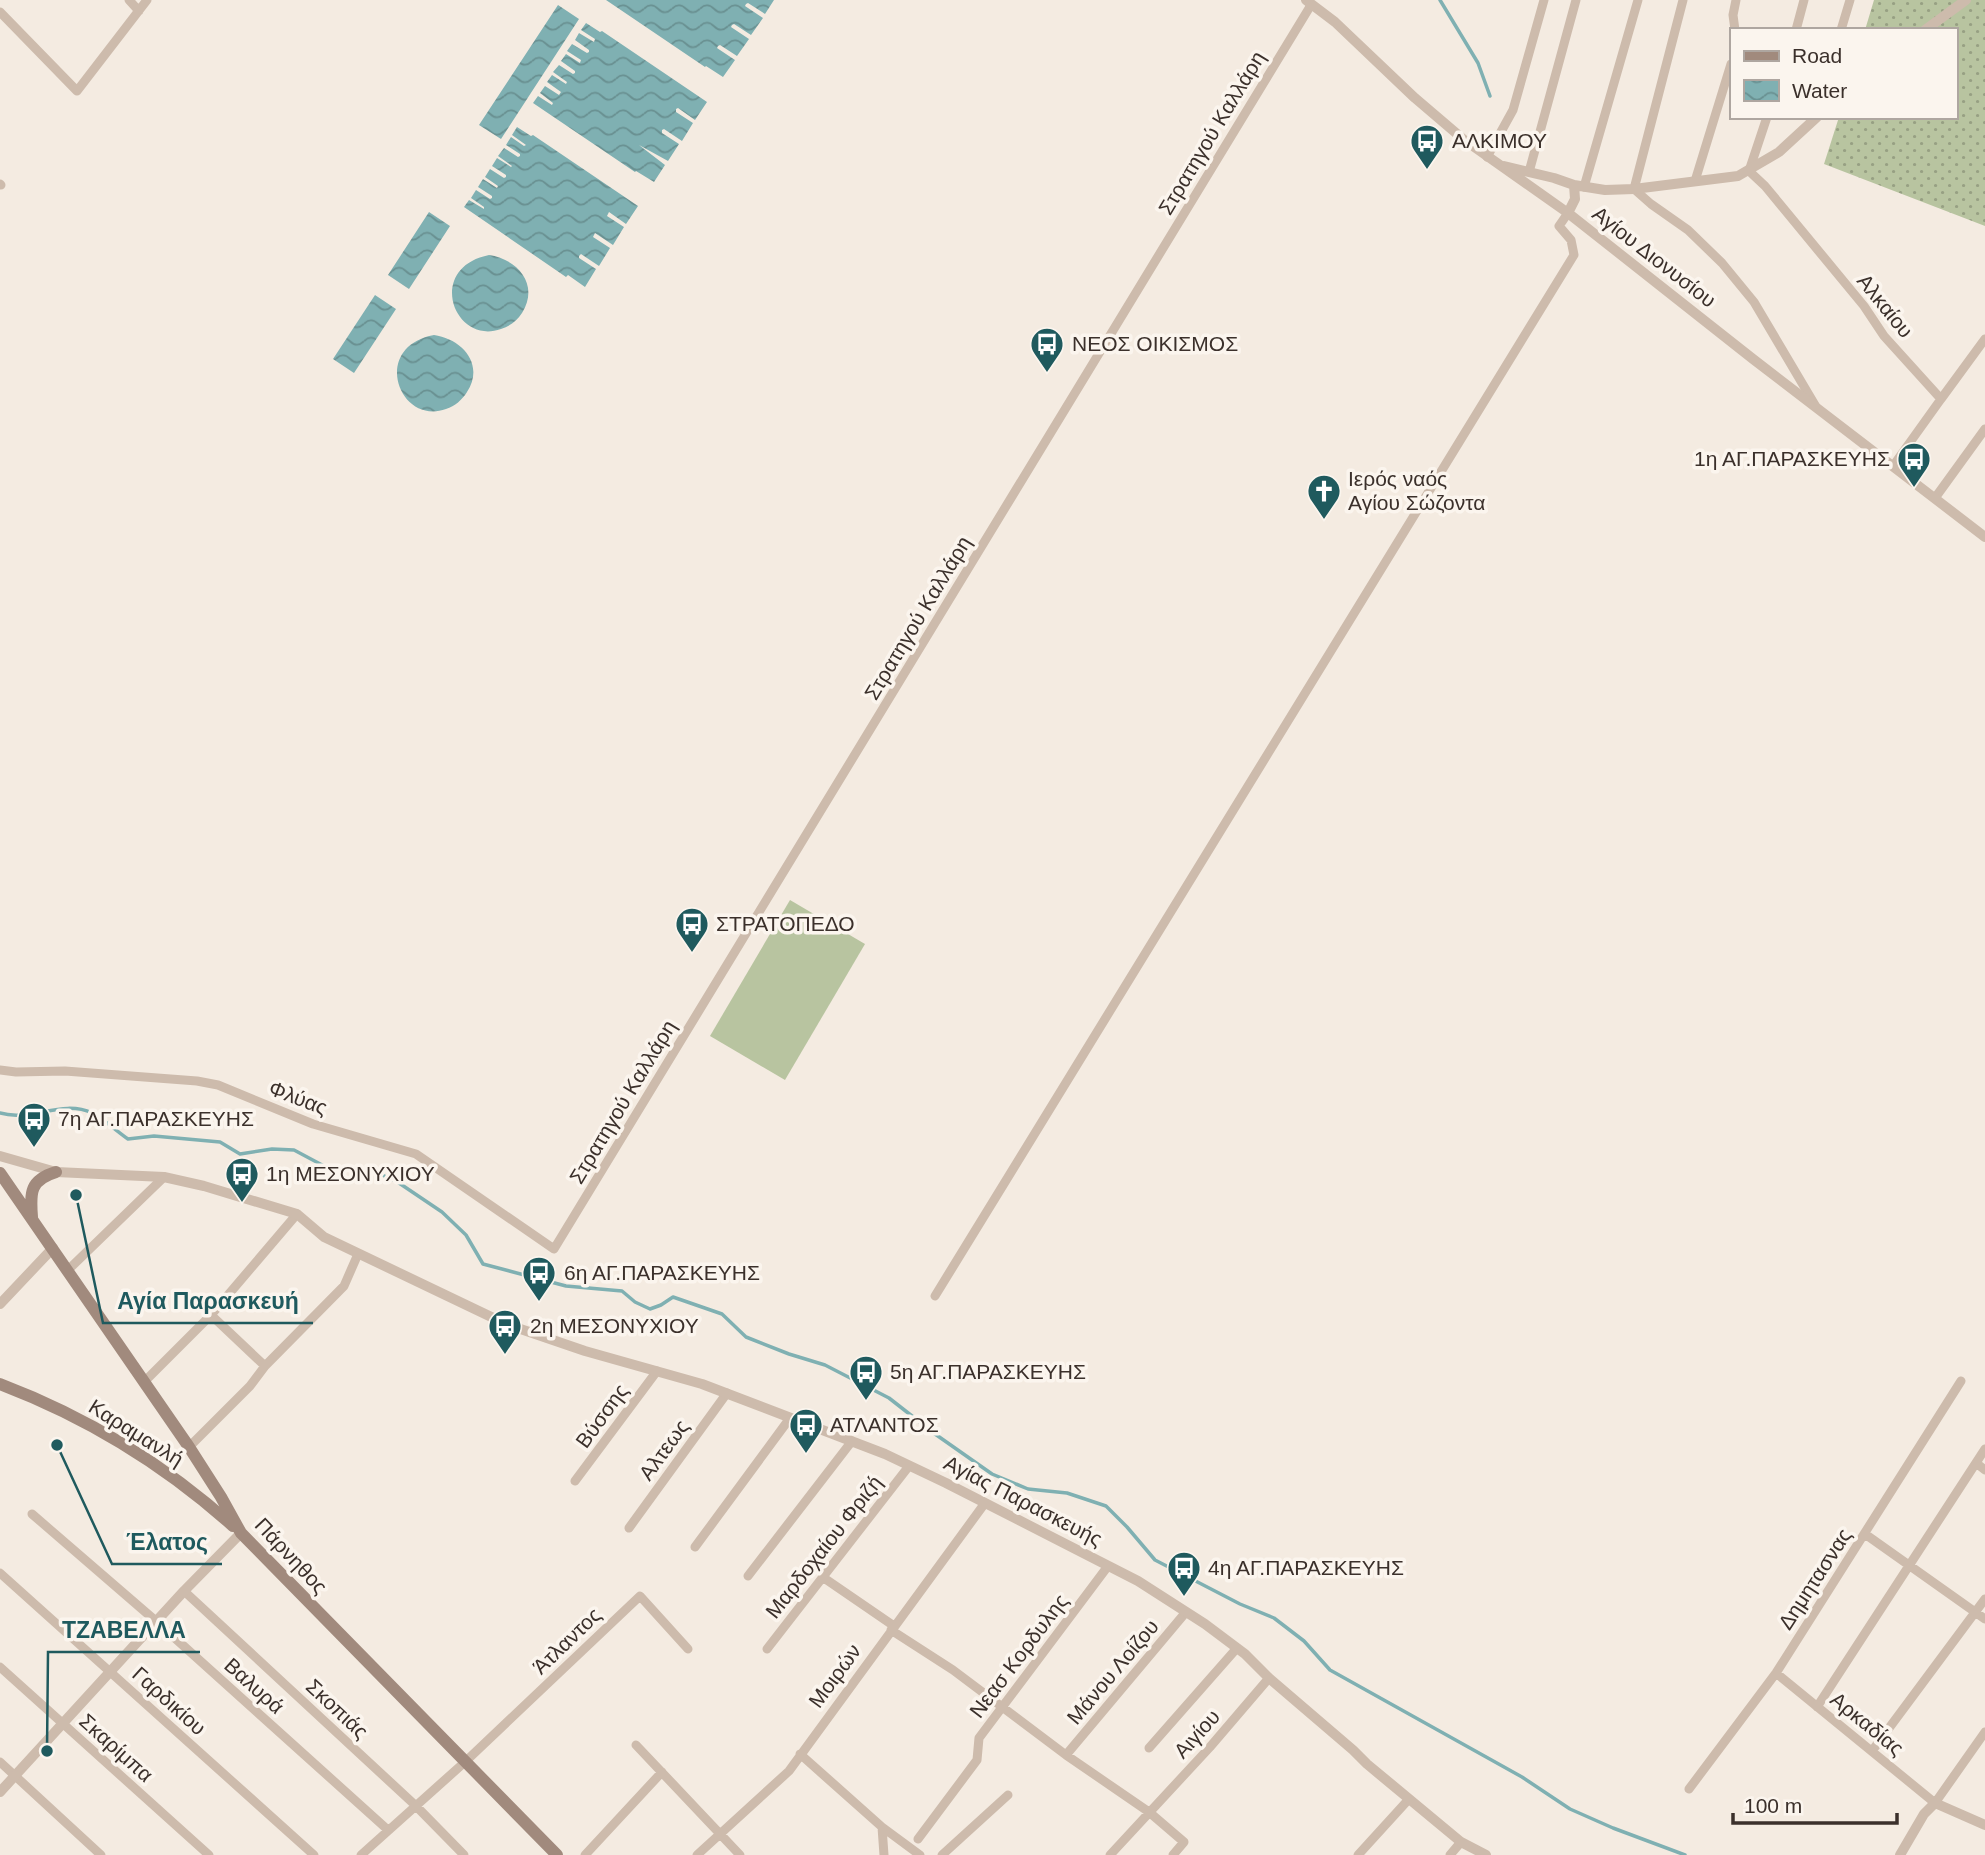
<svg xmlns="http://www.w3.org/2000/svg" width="1985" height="1855" font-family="Helvetica,sans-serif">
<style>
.grass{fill:url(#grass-dots)}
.garden{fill:#b8c4a0}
.water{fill:url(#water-waves)}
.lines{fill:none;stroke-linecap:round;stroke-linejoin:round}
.stream{stroke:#7fb0b2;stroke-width:3.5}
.minor{stroke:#cdbbac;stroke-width:9}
.tertiary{stroke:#cdbbac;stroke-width:10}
.secondary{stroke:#a18a7d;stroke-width:12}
.labels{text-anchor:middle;stroke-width:7;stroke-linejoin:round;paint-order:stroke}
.street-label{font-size:21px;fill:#3b302b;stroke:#fbf5ee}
.poi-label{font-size:21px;fill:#3b302b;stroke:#fbf5ee;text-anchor:start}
.leader{fill:none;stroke:#1f5a5e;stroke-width:2.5}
.callout-dot{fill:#1f5a5e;stroke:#fbf5ee;stroke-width:2.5}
.callout-label{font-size:23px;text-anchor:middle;font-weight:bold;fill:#1f5a5e;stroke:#fbf5ee;stroke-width:7;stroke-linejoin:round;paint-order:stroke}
</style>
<defs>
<pattern id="grass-dots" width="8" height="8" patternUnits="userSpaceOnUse" patternTransform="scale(1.75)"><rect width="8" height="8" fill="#b8c4a0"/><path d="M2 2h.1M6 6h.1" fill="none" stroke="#97a083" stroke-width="1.8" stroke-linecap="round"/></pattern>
<pattern id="water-waves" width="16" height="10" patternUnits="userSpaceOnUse" patternTransform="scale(1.75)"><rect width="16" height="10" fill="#7fb0b2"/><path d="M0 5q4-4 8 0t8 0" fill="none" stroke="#699091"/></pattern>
</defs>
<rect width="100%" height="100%" fill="#f4ebe1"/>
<path class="grass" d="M1874,0H1985V226L1824,164L1839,117H1955V30H1865Z"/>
<path class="garden" d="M790,900L865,944L785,1080L710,1036Z"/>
<path class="water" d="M606,0H774L765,14L748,3L746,4L745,6L763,18L751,35L734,24L732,25L731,27L749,39L737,56L720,45L718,46L717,48L735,60L723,77L706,66L705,67Z
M558,5L579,19L501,139L479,125Z
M586,23L600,32L602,31L707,102L695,120L678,108L676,109V112L693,123L682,141L664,129L662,130V133L679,144L668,161L639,145L665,165L654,182L636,171L635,172L533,103L538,96L552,105L553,103L540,93L545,86L559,95L561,92L547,82L552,75L566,84L567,82L553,72L559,65L573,74L575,73V71L561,61L566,54L580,63L581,60L567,51L572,44L587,53L589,52V50L575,40L579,33L594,42L595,39L581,30Z
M517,127L531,136L533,135L638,206L626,224L609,212L607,216L624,227L613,245L595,233L593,237L610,248L599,266L581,254L579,256V258L596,269L585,287L568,275L566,277L464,207L469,200L484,209V207L471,198L476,190L490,199L492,198V196L478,187L483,179L497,188L498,186L485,177L490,169L504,178L506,177V175L492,166L497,158L511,167L512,166L498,156L504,148L518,157L520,156V154L506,145L511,137L524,146L526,145L512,135Z
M429,212L450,226L409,289L388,275Z
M489,255C517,259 540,284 522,313C517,321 510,326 501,329C454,346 425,268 489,255Z
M375,295L396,309L354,373L333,359Z
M434,335C462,339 485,364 467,392C462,400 455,406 446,409C399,426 370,347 434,335Z"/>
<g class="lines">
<path class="stream" d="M1440,0L1478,63L1490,96
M0,1113C31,1122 62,1099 92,1113C102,1118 118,1132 128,1139L154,1136L220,1142L240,1154L272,1149L294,1150L324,1166L375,1172L396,1181L442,1212L466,1235L483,1264L566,1286L622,1291L635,1302L650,1309L661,1305L673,1297L722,1314L746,1337L789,1354L825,1365L889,1398L935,1434L992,1474L1028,1489L1067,1493L1106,1506L1127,1527L1155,1560L1240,1604L1274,1618L1304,1641L1330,1670L1522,1777L1570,1809L1613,1828L1685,1855"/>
<path class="minor" d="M129,0L139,11
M1683,0L1634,189L1651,204L1688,230L1722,263L1754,302L1815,405
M0,12L77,91L147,0
M1735,30L1733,15L1736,0
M1796,30L1804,0
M1841,30L1850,0
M1767,117L1749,171L1765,186L1864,306L1884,336L1941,399L1893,466
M1487,157L1513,110L1544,0
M1529,172L1576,0
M1695,181L1731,64
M0,184L1,185
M1584,187L1638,0
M1941,399L1985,339
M1935,498L1985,429
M0,1070L16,1072L65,1071L197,1081L218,1085L313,1124L416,1154L554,1249L1311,5
M68,1270L164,1177
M935,1296L1574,255L1571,240L1559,226L1568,213
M211,1315L265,1366
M144,1382L211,1315L297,1214
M189,1447L250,1386L265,1366L344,1286L358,1254
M1976,1463L1985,1470
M575,1481L657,1371
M32,1514L157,1622L388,1830
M629,1528L727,1393
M1865,1534L1985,1619
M695,1547L790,1418
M0,1573L314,1855
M748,1576L852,1441
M824,1578L894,1626
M184,1591L415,1805L464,1855
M891,1630L953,1670L1066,1755L1149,1812L1184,1842L1173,1855
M767,1649L909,1466
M0,1667L209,1855
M1776,1673L1935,1803L1985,1732
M1817,1707L1985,1449
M636,1745L740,1855
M1149,1748L1237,1648
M1872,1751L1985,1599
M800,1754L882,1827L884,1855
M1066,1755L1186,1612
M0,1762L101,1855
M1689,1789L1776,1673L1961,1381
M882,1827L920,1855
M918,1839L977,1760L979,1738L1108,1566
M361,1855L466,1761L640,1596L688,1649
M585,1855L662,1772
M697,1855L789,1771L985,1503
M942,1855L1008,1795
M1110,1855L1210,1747L1269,1678
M1358,1855L1409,1799
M1450,1855L1461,1842"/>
<path class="tertiary" d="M1306,0L1335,22L1415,98L1463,139L1568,213L1753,359L1985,537
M1925,30L1966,0
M1504,166L1554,178L1574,185L1605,190L1634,189L1738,176L1779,152L1817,117
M1568,213L1575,199L1574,185
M0,1156L56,1172L164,1177L204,1186L297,1214L324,1237L506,1324L585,1351L702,1384L885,1454L946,1483L1138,1581L1205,1624L1245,1654L1269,1678L1353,1750L1367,1764L1461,1842L1486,1855
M0,1304L53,1248
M0,1792L184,1591L241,1533
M1900,1855L1924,1814L1935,1803L1985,1825"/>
<path class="secondary" d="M0,1173L189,1447L221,1497L241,1533L557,1855
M32,1217C30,1192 30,1180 56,1172
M0,1384C87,1417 164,1464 233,1526"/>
</g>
<defs>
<symbol id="bus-pin" viewBox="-11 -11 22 30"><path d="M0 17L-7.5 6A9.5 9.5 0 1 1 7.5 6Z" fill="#1f5a5e" stroke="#fbf5ee"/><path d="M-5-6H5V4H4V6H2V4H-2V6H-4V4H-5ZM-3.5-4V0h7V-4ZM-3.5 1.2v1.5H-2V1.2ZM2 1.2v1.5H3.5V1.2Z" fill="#fff"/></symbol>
<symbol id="church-pin" viewBox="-11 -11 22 30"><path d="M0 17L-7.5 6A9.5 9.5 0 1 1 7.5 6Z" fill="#1f5a5e" stroke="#fbf5ee"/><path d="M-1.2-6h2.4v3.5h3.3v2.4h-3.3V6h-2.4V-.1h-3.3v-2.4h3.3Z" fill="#fff"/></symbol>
</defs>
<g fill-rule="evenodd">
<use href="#bus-pin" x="1408" y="122" width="38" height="52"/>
<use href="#bus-pin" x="1028" y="325" width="38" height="52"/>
<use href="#bus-pin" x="1895" y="440" width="38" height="52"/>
<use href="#church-pin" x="1305" y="472" width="38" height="52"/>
<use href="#bus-pin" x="673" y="905" width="38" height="52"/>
<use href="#bus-pin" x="15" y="1100" width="38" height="52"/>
<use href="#bus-pin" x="223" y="1155" width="38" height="52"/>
<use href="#bus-pin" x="520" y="1254" width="38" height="52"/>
<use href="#bus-pin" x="486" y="1307" width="38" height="52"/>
<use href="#bus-pin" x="847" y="1353" width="38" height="52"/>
<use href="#bus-pin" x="787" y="1406" width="38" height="52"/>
<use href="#bus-pin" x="1165" y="1549" width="38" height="52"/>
</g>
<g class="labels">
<g class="street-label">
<text transform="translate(1212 133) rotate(-59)" y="7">Στρατηγού Καλλάρη</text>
<text transform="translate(1654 257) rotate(38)" y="7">Αγίου Διονυσίου</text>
<text transform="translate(1885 306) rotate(51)" y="7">Αλκαίου</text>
<text transform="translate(918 618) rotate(-59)" y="7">Στρατηγού Καλλάρη</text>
<text transform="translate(298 1098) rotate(21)" y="7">Φλύας</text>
<text transform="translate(623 1102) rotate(-59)" y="7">Στρατηγού Καλλάρη</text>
<text transform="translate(602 1416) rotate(-54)" y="7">Βύσσης</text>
<text transform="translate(136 1433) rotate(32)" y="7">Καραμανλή</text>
<text transform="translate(664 1450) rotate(-54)" y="7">Αλτεως</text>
<text transform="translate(1023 1501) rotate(27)" y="7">Αγίας Παρασκευής</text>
<text transform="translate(824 1547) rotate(-52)" y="7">Μαρδοχαίου Φριζή</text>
<text transform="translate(291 1556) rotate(47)" y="7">Πάρνηθος</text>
<text transform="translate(1815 1579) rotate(-57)" y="7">Δημητασνας</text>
<text transform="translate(567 1641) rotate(-44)" y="7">Άτλαντος</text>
<text transform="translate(1019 1656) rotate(-53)" y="7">Νεασ Κορδυλης</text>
<text transform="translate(1113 1672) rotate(-50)" y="7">Μάνου Λοίζου</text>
<text transform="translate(835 1676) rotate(-54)" y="7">Μοιρών</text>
<text transform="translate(254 1686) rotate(42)" y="7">Βαλυρά</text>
<text transform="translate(169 1701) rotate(42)" y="7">Γαρδικίου</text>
<text transform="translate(337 1709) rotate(43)" y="7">Σκοπιάς</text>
<text transform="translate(1867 1724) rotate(39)" y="7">Αρκαδίας</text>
<text transform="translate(1197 1734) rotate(-48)" y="7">Αιγίου</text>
<text transform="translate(116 1748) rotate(42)" y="7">Σκαρίμπα</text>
</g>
<g class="poi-label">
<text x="1452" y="148">ΑΛΚΙΜΟΥ</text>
<text x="1072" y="351">ΝΕΟΣ ΟΙΚΙΣΜΟΣ</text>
<text x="1890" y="466" text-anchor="end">1η ΑΓ.ΠΑΡΑΣΚΕΥΗΣ</text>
<text x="1348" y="486">Ιερός ναός<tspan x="1348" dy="24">Αγίου Σώζοντα</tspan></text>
<text x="716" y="931">ΣΤΡΑΤΟΠΕΔΟ</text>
<text x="58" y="1126">7η ΑΓ.ΠΑΡΑΣΚΕΥΗΣ</text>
<text x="266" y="1181">1η ΜΕΣΟΝΥΧΙΟΥ</text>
<text x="564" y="1280">6η ΑΓ.ΠΑΡΑΣΚΕΥΗΣ</text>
<text x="530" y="1333">2η ΜΕΣΟΝΥΧΙΟΥ</text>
<text x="890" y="1379">5η ΑΓ.ΠΑΡΑΣΚΕΥΗΣ</text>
<text x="830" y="1432">ΑΤΛΑΝΤΟΣ</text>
<text x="1208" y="1575">4η ΑΓ.ΠΑΡΑΣΚΕΥΗΣ</text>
</g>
</g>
<path class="leader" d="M76 1195L103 1323H313M57 1445L112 1564H222M47 1751L48 1652H200"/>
<g class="callout-dot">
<circle cx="76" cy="1195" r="7"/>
<circle cx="57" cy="1445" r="7"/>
<circle cx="47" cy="1751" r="7"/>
</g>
<g class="callout-label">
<text x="208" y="1309">Αγία Παρασκευή</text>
<text x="167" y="1550">Έλατος</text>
<text x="124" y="1638">ΤΖΑΒΕΛΛΑ</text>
</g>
<rect x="1730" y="28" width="228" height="91" fill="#fbf5ee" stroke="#aea6a0" stroke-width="2"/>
<rect x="1744" y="51" width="35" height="10" fill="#a18a7d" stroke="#aea6a0" stroke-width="2"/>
<text x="1792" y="63" font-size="21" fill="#3b302b">Road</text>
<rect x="1744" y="80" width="35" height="21" fill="url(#water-waves)" stroke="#aea6a0" stroke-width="2"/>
<text x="1792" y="98" font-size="21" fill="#3b302b">Water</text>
<path d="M1733 1813v10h164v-10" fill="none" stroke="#3b302b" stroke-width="3.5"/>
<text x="1744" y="1813" font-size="21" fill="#3b302b" stroke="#fbf5ee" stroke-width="5" paint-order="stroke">100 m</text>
</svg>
